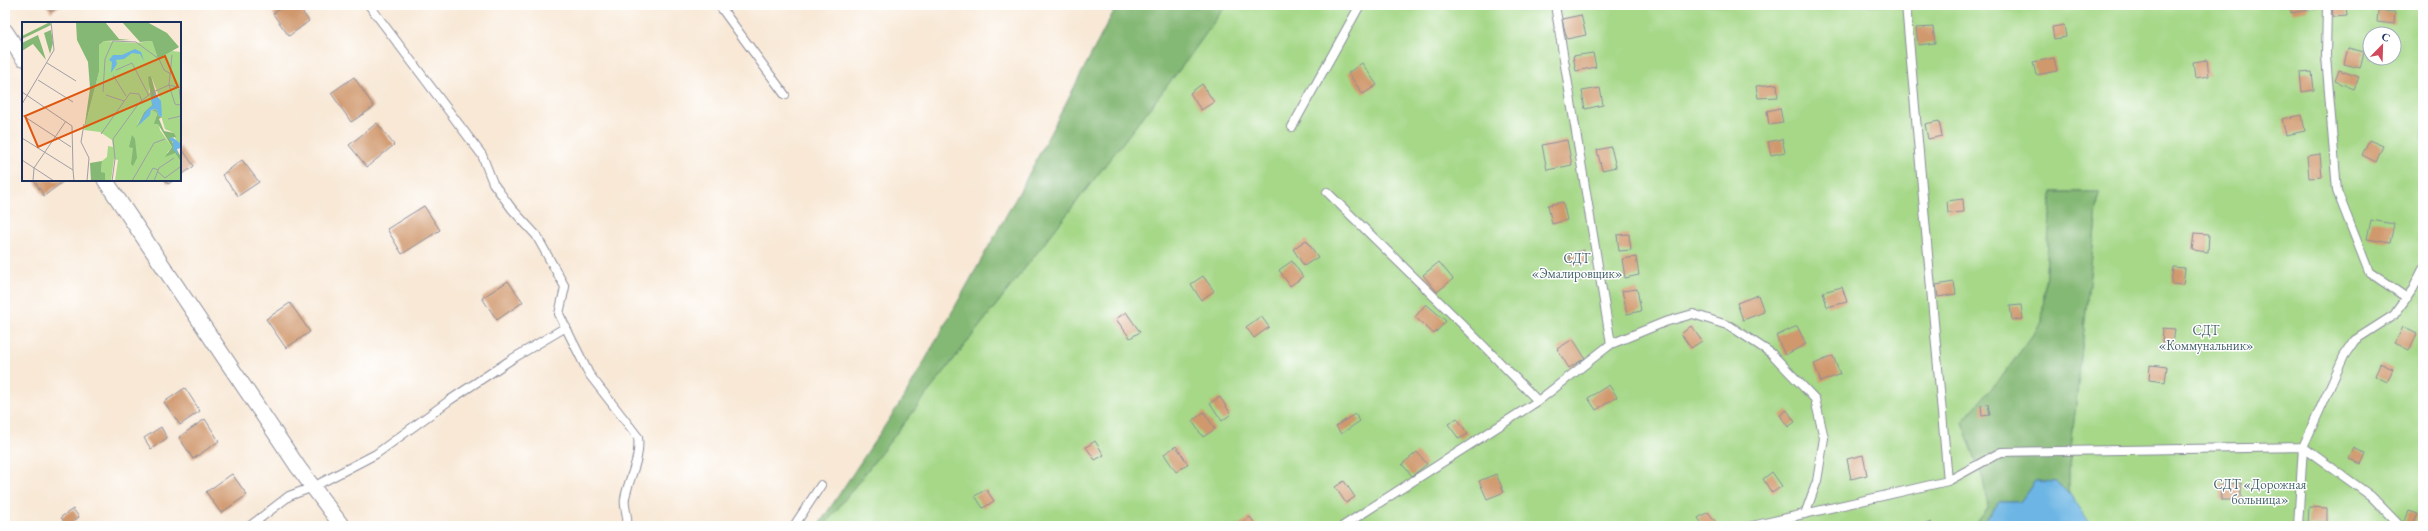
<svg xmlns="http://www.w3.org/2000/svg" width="2428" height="531" font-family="'EB Garamond',serif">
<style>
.green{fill:#a6d888;stroke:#608473;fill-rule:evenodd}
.forest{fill:#84b874;stroke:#507469}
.water{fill:#6cb5e4;stroke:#4472a1}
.building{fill:#d0986d}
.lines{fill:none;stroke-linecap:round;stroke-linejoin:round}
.lane-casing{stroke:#8a8c9a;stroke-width:10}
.street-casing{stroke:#8a8c9a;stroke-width:17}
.lane{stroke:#fff;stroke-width:8}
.street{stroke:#fff;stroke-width:15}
.labels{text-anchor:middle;stroke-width:3;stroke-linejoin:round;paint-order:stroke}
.park-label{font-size:13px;fill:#45626b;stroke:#fff}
.inset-road{fill:none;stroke:#a09ea5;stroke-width:1}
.view{fill:#de5710;fill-opacity:0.15;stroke:#de5710;stroke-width:2}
.inset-edge{fill:none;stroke:#1b2f5e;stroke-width:2}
</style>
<rect width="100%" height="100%" fill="#fff"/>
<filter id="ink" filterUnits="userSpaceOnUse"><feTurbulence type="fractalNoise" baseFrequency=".025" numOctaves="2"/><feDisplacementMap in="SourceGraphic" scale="8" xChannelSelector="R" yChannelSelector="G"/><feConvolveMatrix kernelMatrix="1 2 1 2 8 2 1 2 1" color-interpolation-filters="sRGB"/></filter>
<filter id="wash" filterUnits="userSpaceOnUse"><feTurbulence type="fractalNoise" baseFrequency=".012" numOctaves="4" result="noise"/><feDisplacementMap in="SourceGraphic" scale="16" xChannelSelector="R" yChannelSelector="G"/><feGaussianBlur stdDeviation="0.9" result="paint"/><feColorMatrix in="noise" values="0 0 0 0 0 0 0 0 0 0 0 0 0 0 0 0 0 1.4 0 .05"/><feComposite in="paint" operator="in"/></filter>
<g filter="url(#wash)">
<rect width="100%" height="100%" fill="#f8e8d5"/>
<path class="green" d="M1226,5H2423V526H2091L2069,493V466L2099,192H2052L2042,322L2004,374L1962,422L1983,479L1989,509L1974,526H824L1187,60ZM2370,34H2394V58H2370Z"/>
<path class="forest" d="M1117,5H1226L1187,60L824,526H818L906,394L1021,189Z
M2052,192H2099L2069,466V493L2057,482L2035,481L2020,502H1999L1982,526H1974L1988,508L1983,479L1962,422L2004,374L2042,322Z"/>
<path class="water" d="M2035,481L2057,482L2069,493L2091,526H1982L1999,502H2020Z"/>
<g id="blocks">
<path class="building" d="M46,5H61L51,12Z
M285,5H297L309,21L289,36L273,14Z
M2290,5H2308V10L2291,13Z
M2346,5L2347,16L2333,17L2332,6Z
M2378,11L2395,12L2394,24L2377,22Z
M1581,15L1586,35L1567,39L1562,19Z
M2064,25L2066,37L2054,39L2052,27Z
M1933,27L1935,43L1918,45L1916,28Z
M2348,48L2364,52L2360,68L2344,64Z
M1593,53L1596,67L1576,71L1573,56Z
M2054,58L2057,71L2036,75L2033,62Z
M2207,60L2209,76L2195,78L2193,62Z
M1362,63L1377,85L1363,94L1348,73Z
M2339,70L2359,77L2354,89L2335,81Z
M2312,72L2314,90L2302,92L2300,73Z
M354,77L374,107L351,122L331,93Z
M1202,84L1214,102L1201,110L1190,93Z
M1777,84L1778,97L1758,98L1756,86Z
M1600,88L1603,105L1585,109L1582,91Z
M1780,108L1783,123L1769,125L1767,111Z
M2302,115L2305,131L2286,135L2282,119Z
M1939,121L1942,136L1928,139L1925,124Z
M377,123L394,145L367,167L349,145Z
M1782,139L1785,152L1771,155L1768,142Z
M1567,140L1572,165L1547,170L1542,145Z
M2369,140L2383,146L2376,162L2362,155Z
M180,146L194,166L180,176Z
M1611,147L1616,167L1602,170L1597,150Z
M2320,154L2322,177L2309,178L2307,156Z
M242,160L259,182L238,196L222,175Z
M34,180H63L64,181L44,196Z
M165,180H174L168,184Z
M1963,199L1964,212L1948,213L1947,201Z
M1563,202L1567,220L1552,224L1548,205Z
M424,206L440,230L402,254L387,229Z
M2371,220L2394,224L2390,243L2367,239Z
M2194,233L2209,234L2208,252L2192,250Z
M1629,234L1631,250L1619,251L1617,235Z
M1306,240L1318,257L1304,266L1293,249Z
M1584,250L1587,263L1572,266L1569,254Z
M1636,257L1639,275L1625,278L1622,259Z
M1292,261L1303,277L1290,286L1279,270Z
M1439,262L1453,279L1437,292L1423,275Z
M2173,267L2185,268L2183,285L2171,284Z
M1203,276L1214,291L1201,300L1191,284Z
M508,281L523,302L497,320L482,298Z
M1954,282L1956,294L1938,297L1936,285Z
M1842,287L1847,302L1827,307L1823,292Z
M1637,289L1641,311L1627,314L1622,291Z
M1758,295L1764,312L1743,320L1737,303Z
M290,303L310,332L286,348L266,319Z
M1426,304L1446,321L1434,334L1415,317Z
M2021,305L2023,319L2012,320L2010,306Z
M1126,312L1140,332L1130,338L1116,319Z
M1261,316L1269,327L1254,338L1246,327Z
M1691,326L1702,341L1691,348L1681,334Z
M1797,326L1806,344L1785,355L1776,336Z
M2403,327L2417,334L2409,350L2395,343Z
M2163,328L2175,329L2173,344L2162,343Z
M1573,339L1585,358L1569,368L1557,349Z
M1833,356L1840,374L1821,382L1814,364Z
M2380,363L2393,369L2387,382L2375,376Z
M2150,365L2167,367L2165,382L2149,380Z
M1609,385L1617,397L1596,410L1588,398Z
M185,388L200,411L180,425L164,402Z
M1220,397L1231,414L1222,421L1210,403Z
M1988,404L1990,415L1982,416L1981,405Z
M1787,410L1795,422L1788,427L1780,415Z
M1204,412L1215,429L1203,437L1192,421Z
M1355,414L1360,421L1341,434L1336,426Z
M1457,418L1468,434L1459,439L1448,424Z
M205,419L219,441L193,459L179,437Z
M161,427L167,438L151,449L144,438Z
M1095,441L1104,455L1095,460L1086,447Z
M1176,446L1188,464L1176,472L1164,454Z
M2354,448L2366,454L2361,464L2349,459Z
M1417,452L1427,464L1412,476L1402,464Z
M1863,455L1867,475L1851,479L1847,459Z
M1772,472L1782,486L1772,493L1763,479Z
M232,474L247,495L221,513L206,492Z
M1496,474L1504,492L1487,499L1479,481Z
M1344,481L1355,497L1346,503L1335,487Z
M2241,483V500H2221L2220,484Z
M986,489L994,501L983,508L975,496Z
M2309,507L2327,508V525L2308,524Z
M73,509L79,517L67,526L61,517Z
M2409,511L2418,514L2413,526H2403Z
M1708,512L1716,522L1710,526H1704L1698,518Z
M1250,517L1257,526H1237Z
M1931,522L1932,526H1920Z"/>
</g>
</g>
<g filter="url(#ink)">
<use href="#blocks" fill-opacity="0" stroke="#8a8c9a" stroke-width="1"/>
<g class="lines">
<defs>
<path id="lane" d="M369,5L482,155L493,183L512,209L536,235L565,287L559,314L589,374L638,437C641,459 629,477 625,498C623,507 629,516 627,526
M719,5L785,95
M1555,5L1611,344
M1906,5L1948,481
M2327,5L2326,56L2337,191L2369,272L2407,298
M1292,127L1360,5
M1327,192L1462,324L1538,401
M250,526L289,496L313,487L376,454L450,400L512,359L566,327
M794,526L821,485
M1343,526L1538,401L1611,344L1665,322L1693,314L1730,326L1771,353L1815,399L1824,438L1817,481L1805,514
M1752,526L1948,481L2001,452L2303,447L2371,496L2400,526
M2298,526L2303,447L2344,356L2355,340L2394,315L2413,289L2423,269"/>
<path id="street" d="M5,31L23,58
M105,180L298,467L342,526"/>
</defs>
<use href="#lane" class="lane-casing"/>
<use href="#street" class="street-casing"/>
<use href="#lane" class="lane"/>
<use href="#street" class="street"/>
</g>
</g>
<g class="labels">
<g class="park-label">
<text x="1577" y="263">СДТ<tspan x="1577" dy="15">«Эмалировщик»</tspan></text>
<text x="2206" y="335">СДТ<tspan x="2206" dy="15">«Коммунальник»</tspan></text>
<text x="2260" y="489">СДТ «Дорожная<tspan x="2260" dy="15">больница»</tspan></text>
</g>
</g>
<g transform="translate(22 22)">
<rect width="159" height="159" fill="#f8e8d5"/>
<path d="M82,19L114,21L130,19L136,37L150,29L159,30V122L154,119L152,111L143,107L140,97L137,74L129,54L127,70L130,75V83L122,90L115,103L121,99L129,88L134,90L138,108L150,125L145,131H153L159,140V159H93L96,138L92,137L89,159H83V152L79,150L80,139L85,135L86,124L91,125L90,118L78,110L62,108L77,50V23Z" fill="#a6d888"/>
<path d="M28,0L29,3L0,17V14ZM54,0H83L97,17L108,18L82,19L77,23V50L62,108L68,66L66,40L55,18ZM100,0H125L145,11L157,25L136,37L130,19L118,20ZM29,8L31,21L28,32L22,11ZM16,13L20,25L24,38L11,22L0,29V21ZM129,54L134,72L129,78L132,83L114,106L122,90L130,83L126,55ZM134,87L137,94L140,95L137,97L142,109L152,111L154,115L148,116L159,135V140L153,131L143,135L150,125L136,102H132L135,93L134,90L129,88ZM110,113L113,117L115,136L111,144L109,142L111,126L107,125ZM80,139L79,150L83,151V159H69L68,141Z" fill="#84b874"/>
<path d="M113,27L119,30L122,39L118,32L110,31L102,37L94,38L95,42L89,51L90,40L87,38L91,33H100ZM133,71L139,79L140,95L137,94L134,87L129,88L128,93L116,104L124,89L131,83L129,78ZM150,115L159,122V126L155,127L156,133L151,127V120L147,117Z" fill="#6cb5e4"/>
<path class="inset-road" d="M150,33L147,63L153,82L156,83L159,82L157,67M25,41L54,59M94,48L110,41L127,74M91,53L104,74M16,58L51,80M158,66L159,52M0,70L50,104L51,148M81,70L83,37L91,19L114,20L137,37L142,48L149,52M84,73L102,79M0,82L32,28L29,0M0,93L49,125M146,97L159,94M62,102L59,120L67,136L65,159M79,112L108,71L117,72L120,79M0,116L51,148L52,159M0,138L32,159M135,149L143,156L158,145M11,159L12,146L44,99M90,159L93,137L91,117L117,81L129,71L147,63L159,66M110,159L132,121L143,117M124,159L131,146L136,148M132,159L137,146L152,136"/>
<path class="view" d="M143,34L156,65L16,125L3,94Z"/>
<rect width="159" height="159" class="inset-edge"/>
</g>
<rect width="2428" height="531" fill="none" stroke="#fff" stroke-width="20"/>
<g transform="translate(2382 46) rotate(23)"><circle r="19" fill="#ffffff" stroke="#a4acbf"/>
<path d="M0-3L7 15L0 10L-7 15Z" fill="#d1495b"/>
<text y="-6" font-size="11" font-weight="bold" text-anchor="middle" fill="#1b2f5e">С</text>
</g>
</svg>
